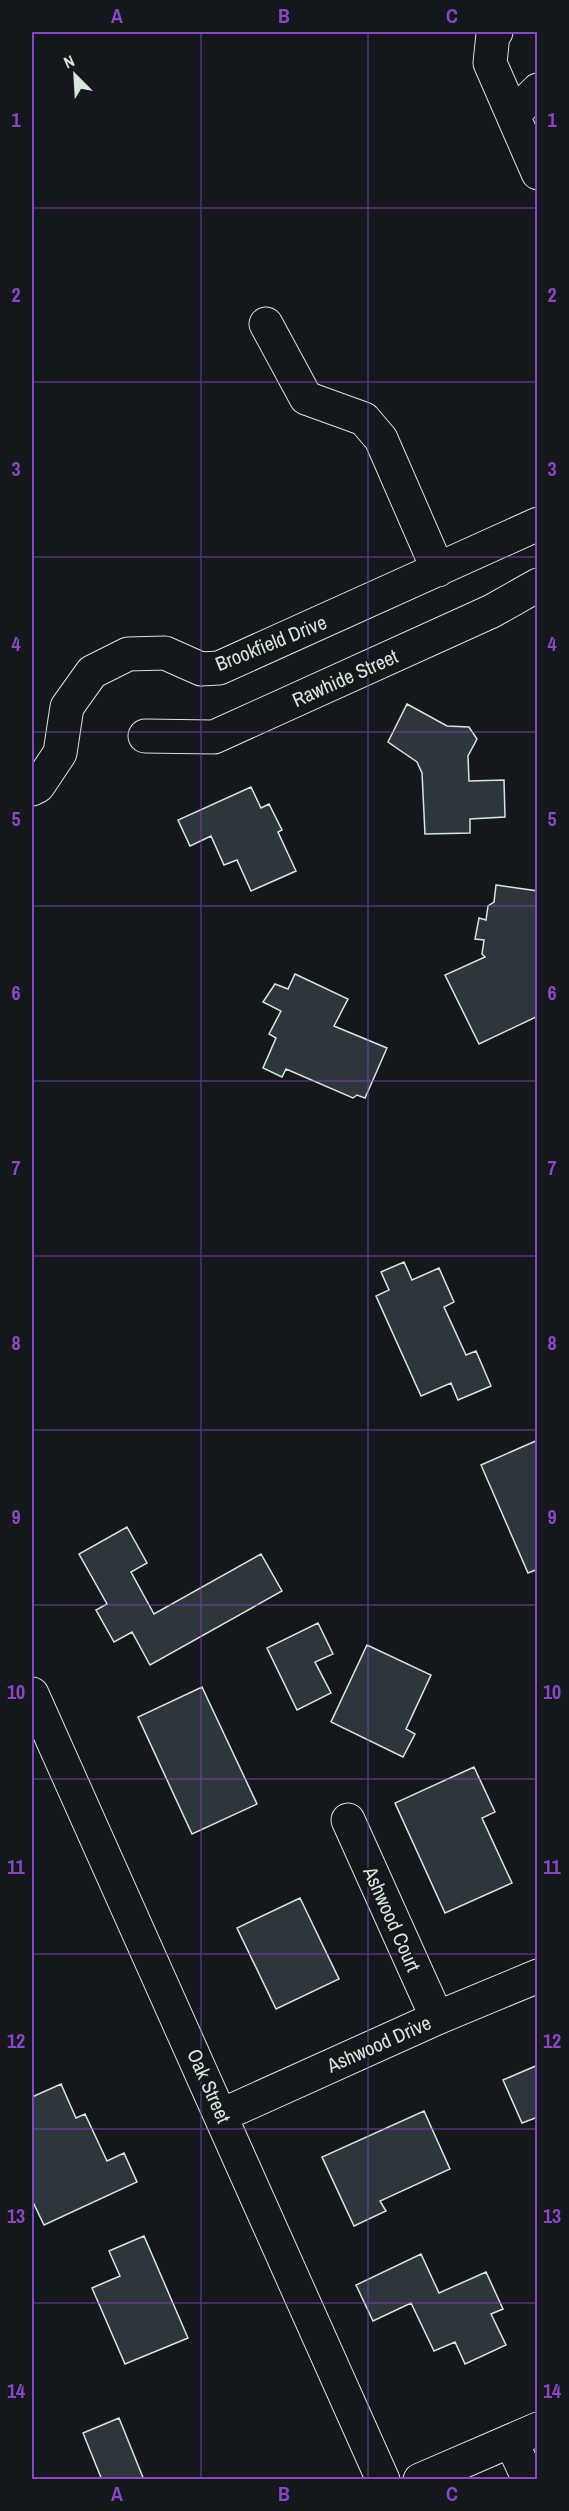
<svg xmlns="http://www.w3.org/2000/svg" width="569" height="2511" font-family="'Archivo Narrow',sans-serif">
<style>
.building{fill:#2c363c;stroke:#d8e6dc;stroke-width:1.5}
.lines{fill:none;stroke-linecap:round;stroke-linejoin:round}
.minor-casing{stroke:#d8e6dc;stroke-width:35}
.major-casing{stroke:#d8e6dc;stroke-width:35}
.minor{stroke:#14181c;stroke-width:33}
.major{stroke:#14181c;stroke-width:33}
.grid{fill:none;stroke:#8948c3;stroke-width:1.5;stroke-opacity:0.55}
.labels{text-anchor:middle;stroke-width:4.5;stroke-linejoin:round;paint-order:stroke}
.street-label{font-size:20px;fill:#d8e6dc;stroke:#14181c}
.neatline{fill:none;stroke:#8948c3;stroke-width:2}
.grid-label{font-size:20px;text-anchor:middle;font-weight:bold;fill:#8948c3}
</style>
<rect width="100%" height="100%" fill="#14181c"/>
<path class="building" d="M407,704L447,726L469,727L477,739L468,756L469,781L504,780L505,817L470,819V833L425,834L422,773L417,762L388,742Z
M251,787L261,808L269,804L282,830L278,832L296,871L251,891L237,860L224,865L211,836L190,846L178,820Z
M496,885L538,891V1016L479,1044L445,975L485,957L482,954L484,940L475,939L479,918L486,920L488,906L494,902Z
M295,974L348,999L334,1026L387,1048L365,1098L357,1095L353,1098L286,1069L282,1077L263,1068L276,1038L269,1034L281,1011L263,1002L275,984L288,989Z
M404,1262L412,1280L439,1268L454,1302L444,1307L466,1355L476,1351L491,1386L458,1400L451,1383L421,1396L376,1296L389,1290L381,1272Z
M538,1440V1569L528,1573L481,1465Z
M127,1527L147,1563L131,1572L154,1614L261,1554L282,1591L150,1665L132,1632L114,1642L96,1610L107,1604L79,1554Z
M318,1623L333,1654L315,1662L331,1693L297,1710L267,1648Z
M367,1645L431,1675L406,1729L415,1734L403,1757L331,1722Z
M202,1687L257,1804L192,1834L138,1717Z
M474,1767L495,1812L482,1818L512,1883L445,1913L395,1803Z
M300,1898L339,1979L276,2009L237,1928Z
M538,2065V2117L522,2123L503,2080Z
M61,2084L76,2118L85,2114L107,2161L124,2153L137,2182L44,2225L32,2200V2097Z
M424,2111L450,2169L380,2201L386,2211L354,2226L322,2157Z
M144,2236L188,2338L125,2364L92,2288L120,2276L109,2251Z
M421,2254L439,2293L486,2272L503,2309L491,2314L506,2345L465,2364L455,2342L434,2351L411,2303L373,2321L356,2285Z
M119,2418L144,2480H102L83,2433Z"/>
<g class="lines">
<defs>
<path id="minor" d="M496,32L493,34L490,63L538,173
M513,115L538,90
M266,324L306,398L364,419L381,439L438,570
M145,736L214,737L492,611L538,585
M32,789L38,786L60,753L67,707L92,672L128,654L165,653L201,669L219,668L538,524
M32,1694L383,2480
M348,1820L437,2018
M222,2115L437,2018L538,1976
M511,2441L529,2480"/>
<path id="major" d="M420,2480L538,2429"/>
</defs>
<use href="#minor" class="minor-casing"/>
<use href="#major" class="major-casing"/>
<use href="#minor" class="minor"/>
<use href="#major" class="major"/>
</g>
<path class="grid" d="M201,32V2480M368,32V2480M32,208H538M32,382H538M32,557H538M32,732H538M32,906H538M32,1081H538M32,1256H538M32,1430H538M32,1605H538M32,1779H538M32,1954H538M32,2129H538M32,2303H538"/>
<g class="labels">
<g class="street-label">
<text transform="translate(271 643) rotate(-22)" y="7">Brookfield Drive</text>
<text transform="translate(345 678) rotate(-24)" y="7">Rawhide Street</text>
<text transform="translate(392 1919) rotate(66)" y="7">Ashwood Court</text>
<text transform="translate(379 2044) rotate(-24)" y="7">Ashwood Drive</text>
<text transform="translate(209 2086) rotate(66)" y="7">Oak Street</text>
</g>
</g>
<rect width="569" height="2511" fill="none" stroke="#14181c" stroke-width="66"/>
<g transform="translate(75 75) rotate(336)" stroke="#14181c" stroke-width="4.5" paint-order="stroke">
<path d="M0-4.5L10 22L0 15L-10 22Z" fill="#d8e6dc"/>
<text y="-9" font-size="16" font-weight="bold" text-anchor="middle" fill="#d8e6dc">N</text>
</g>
<rect x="33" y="33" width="503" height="2445" class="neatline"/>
<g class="grid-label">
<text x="117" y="23">A</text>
<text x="284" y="23">B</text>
<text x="452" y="23">C</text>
<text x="16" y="127">1</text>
<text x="552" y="127">1</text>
<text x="16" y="302">2</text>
<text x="552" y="302">2</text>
<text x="16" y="476">3</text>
<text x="552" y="476">3</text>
<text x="16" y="651">4</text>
<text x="552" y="651">4</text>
<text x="16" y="826">5</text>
<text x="552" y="826">5</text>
<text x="16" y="1000">6</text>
<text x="552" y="1000">6</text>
<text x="16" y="1175">7</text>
<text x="552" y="1175">7</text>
<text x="16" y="1350">8</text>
<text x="552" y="1350">8</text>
<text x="16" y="1524">9</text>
<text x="552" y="1524">9</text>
<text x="16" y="1699">10</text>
<text x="552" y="1699">10</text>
<text x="16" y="1874">11</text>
<text x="552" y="1874">11</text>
<text x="16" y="2048">12</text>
<text x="552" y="2048">12</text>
<text x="16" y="2223">13</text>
<text x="552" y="2223">13</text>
<text x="16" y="2398">14</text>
<text x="552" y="2398">14</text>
<text x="117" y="2501">A</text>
<text x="284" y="2501">B</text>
<text x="452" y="2501">C</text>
</g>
</svg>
